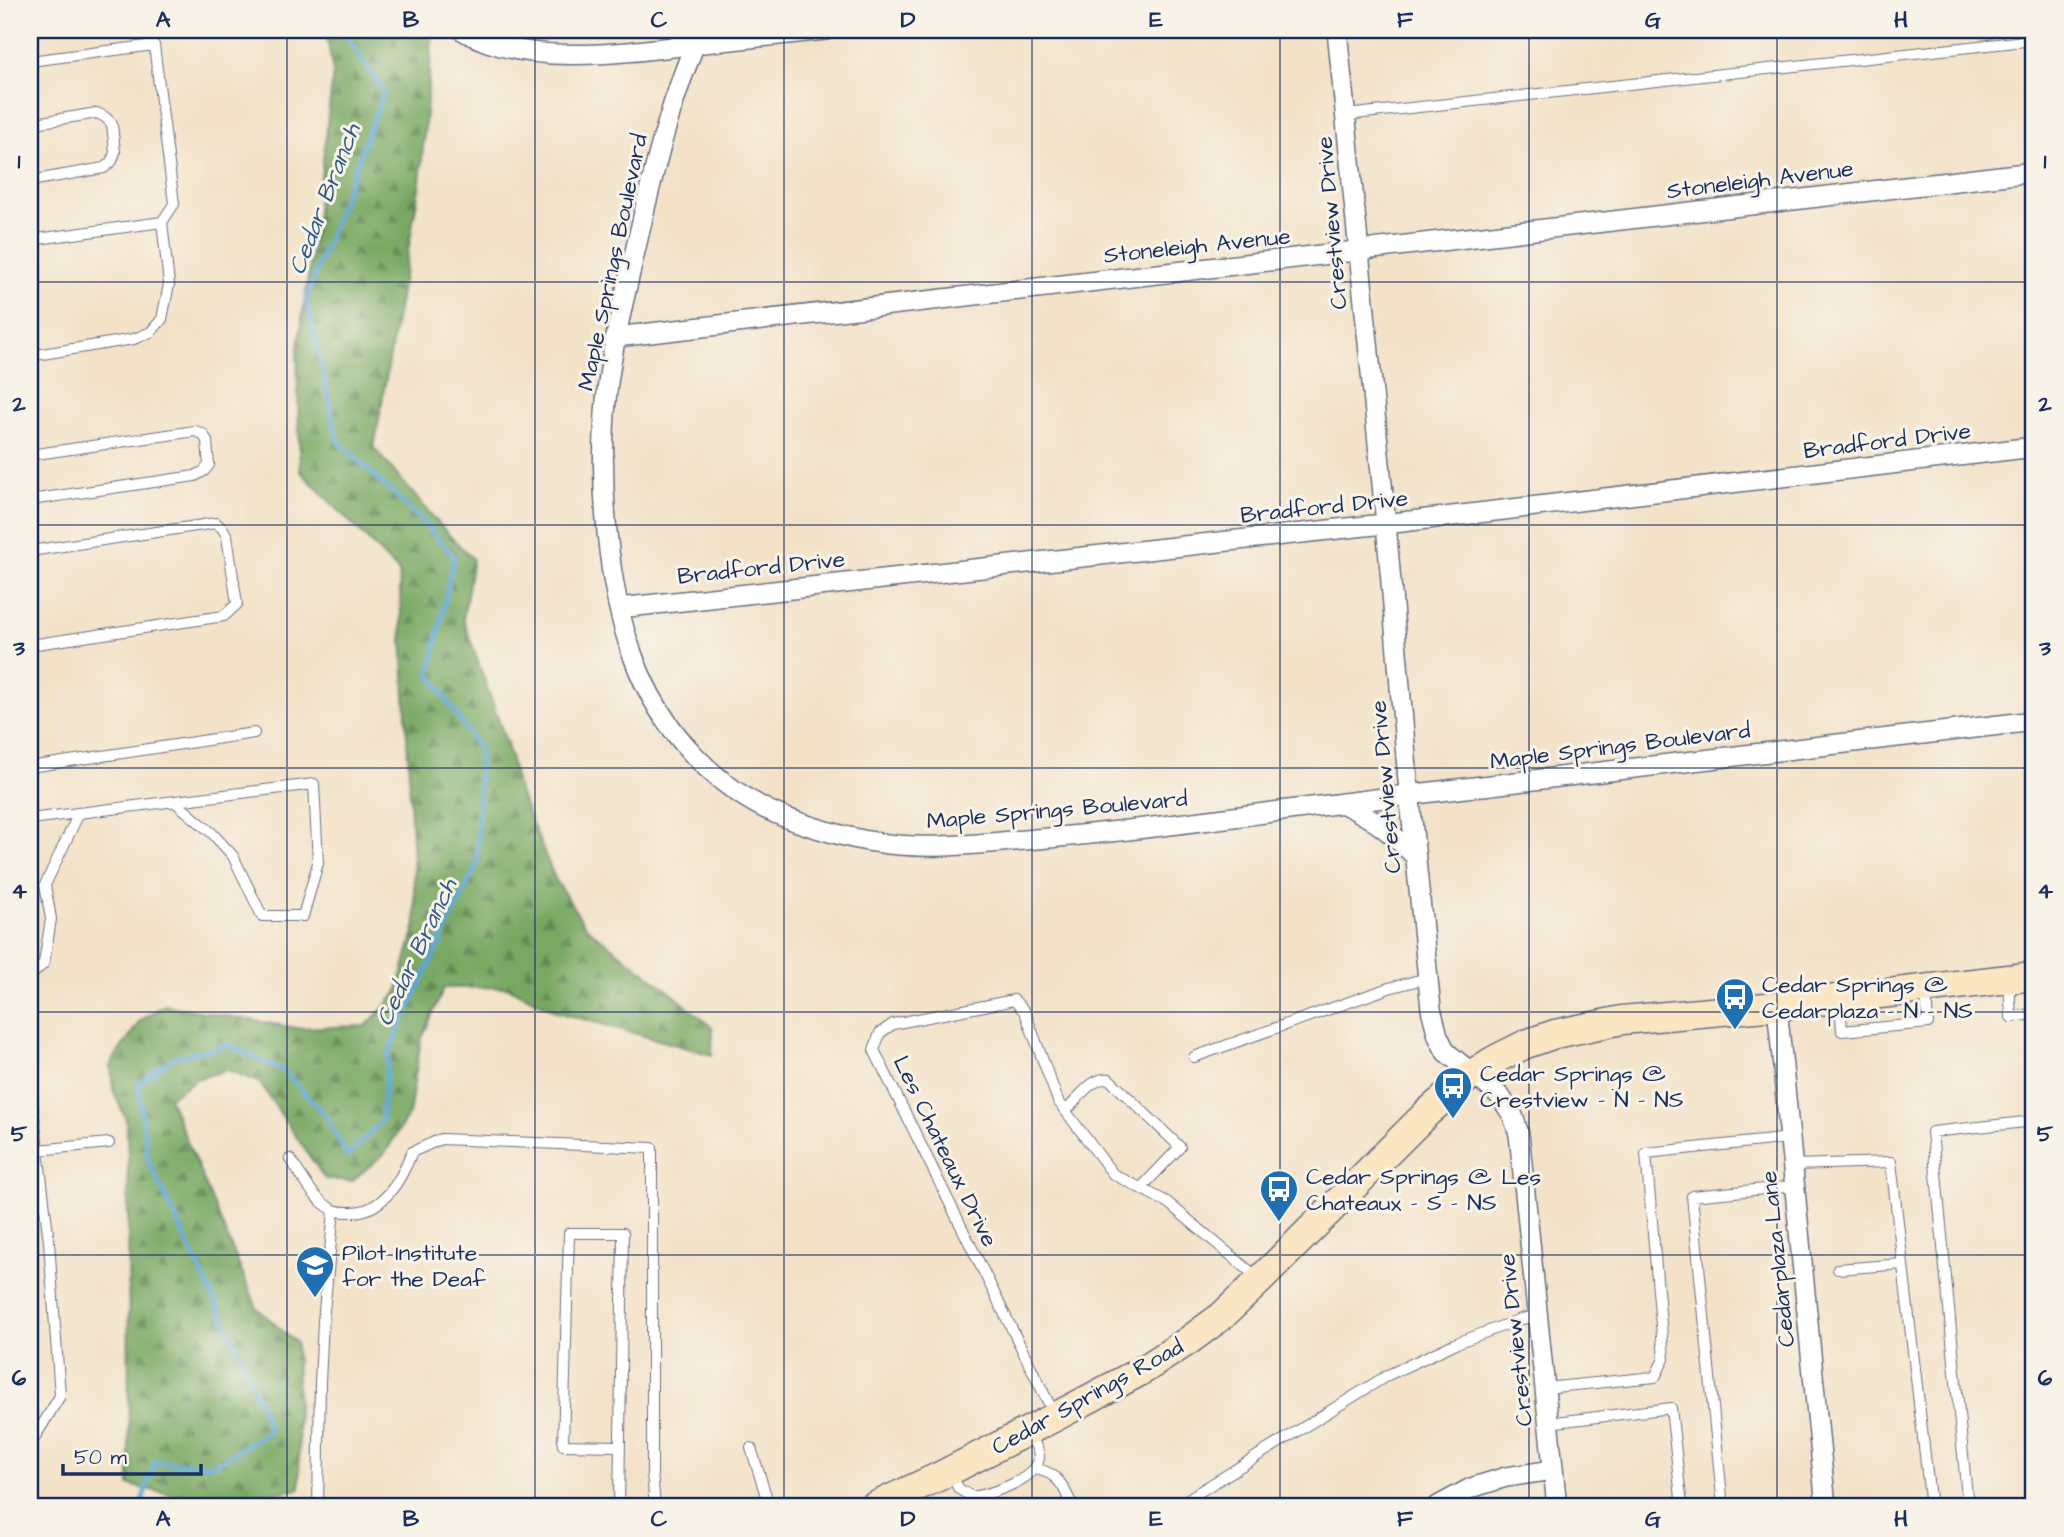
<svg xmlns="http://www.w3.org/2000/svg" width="2064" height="1537" font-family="'Architects Daughter',sans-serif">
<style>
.forest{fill:url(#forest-firs);stroke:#4a6c60;stroke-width:2}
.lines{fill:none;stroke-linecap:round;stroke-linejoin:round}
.stream{stroke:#5ba6d3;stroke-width:5}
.lane-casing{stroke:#676e83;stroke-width:12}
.street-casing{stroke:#676e83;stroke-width:22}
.secondary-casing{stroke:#676e83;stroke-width:31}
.lane{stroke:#fff;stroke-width:10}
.street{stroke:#fff;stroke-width:19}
.secondary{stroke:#fbe6c4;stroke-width:28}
.grid{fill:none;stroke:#1b2f5e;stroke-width:2;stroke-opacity:0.55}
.labels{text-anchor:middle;stroke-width:6;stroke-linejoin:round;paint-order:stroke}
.street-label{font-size:23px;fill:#1b2f5e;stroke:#f7f3e8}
.poi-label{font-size:23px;fill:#1b2f5e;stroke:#f7f3e8;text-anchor:start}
.water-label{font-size:24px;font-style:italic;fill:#315987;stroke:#f7f3e8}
.neatline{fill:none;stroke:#1b2f5e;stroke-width:2.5}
.grid-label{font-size:23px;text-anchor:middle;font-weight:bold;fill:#1b2f5e}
</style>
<defs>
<pattern id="forest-firs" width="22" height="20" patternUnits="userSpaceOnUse" patternTransform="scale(1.75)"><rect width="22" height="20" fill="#78a862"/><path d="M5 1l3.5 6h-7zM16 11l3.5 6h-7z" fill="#628954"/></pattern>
</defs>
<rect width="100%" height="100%" fill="#f7f3e8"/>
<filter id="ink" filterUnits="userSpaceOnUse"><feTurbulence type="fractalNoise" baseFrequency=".0143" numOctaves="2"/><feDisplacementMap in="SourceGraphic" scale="14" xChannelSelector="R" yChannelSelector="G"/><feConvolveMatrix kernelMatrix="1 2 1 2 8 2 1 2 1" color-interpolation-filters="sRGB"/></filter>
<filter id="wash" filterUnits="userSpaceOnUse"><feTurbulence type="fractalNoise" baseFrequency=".00686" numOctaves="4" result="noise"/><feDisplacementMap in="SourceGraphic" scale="28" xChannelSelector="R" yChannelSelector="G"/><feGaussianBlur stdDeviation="1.57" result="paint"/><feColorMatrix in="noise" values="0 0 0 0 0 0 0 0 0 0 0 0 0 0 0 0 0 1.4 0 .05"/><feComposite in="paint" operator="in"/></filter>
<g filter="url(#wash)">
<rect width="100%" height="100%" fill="#f3e2c8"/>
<path class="forest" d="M326,30L433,31L420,182L374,448L447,533L473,559L463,619L507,744L518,789L555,879L586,927L669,991L713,1028L712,1055L558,1012L507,987L444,988L421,1040L409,1114L385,1153L352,1181L325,1179L259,1082L227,1070L196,1079L169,1098L257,1308L296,1343L300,1489L211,1504L129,1485L128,1157L126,1119L113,1090L111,1063L140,1021L164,1005L296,1028L366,1026L397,993L416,924L399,572L300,471L297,354L315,228L333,73Z"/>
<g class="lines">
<path class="stream" d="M140,1507L155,1462L214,1465L270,1431L240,1353L148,1160L138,1084L174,1057L228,1045L284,1071L325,1115L347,1156L381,1122L389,1051L477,864L480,750L430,675L454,556L418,517L338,441L306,298L384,91L342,30"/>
</g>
</g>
<g filter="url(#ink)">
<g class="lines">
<defs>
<path id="lane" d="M30,61L154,45L174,204L162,222L169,284L162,319L151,332L134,339L30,356
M1346,115L2034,40
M30,124L97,113L105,117L112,124L115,152L112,161L104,168L30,181
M30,240L162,222
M30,455L195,431L203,434L207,441L209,465L204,471L195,476L30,500
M30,551L216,523L223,529L227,536L237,604L224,616L30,645
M30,767L254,733
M30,819L314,784L318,863L303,916H262L233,856L212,833L175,802
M30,976L44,963L51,919L45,885L79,813
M2009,981L2011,1017L2034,1014
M1840,1000L1842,1031L1928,1023L1926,992
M1194,1057L1389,988L1427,978
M30,1084L49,1242L60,1396L33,1440L30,1450
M1066,1111C1077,1100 1092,1076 1109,1079L1180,1147L1141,1188
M38,1150L109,1143
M290,1159C302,1176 313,1199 332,1209C337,1212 343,1212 348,1212C383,1214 401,1180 412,1152L441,1139L652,1148V1473L655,1507
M1793,1165L1891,1162L1931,1507
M1838,1269L1903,1264
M1545,1388L1655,1377L1664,1359L1646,1153L1790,1138
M1055,1416L874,1050L880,1033L893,1024L1014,1000L1025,1012L1058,1101L1113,1174L1167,1202L1258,1278
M1548,1423L1671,1408L1682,1507
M751,1448L767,1499V1507
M1036,1469C1059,1473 1064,1488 1073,1507
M951,1475L959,1489L972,1497C990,1494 1038,1480 1039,1457C1039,1449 1032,1439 1028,1432
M318,1507L320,1382L323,1321L334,1211
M619,1507L623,1233H569L563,1445L619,1446
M1175,1507L1388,1375L1454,1344L1521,1319L1538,1316
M1723,1507L1692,1196L1795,1186
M1968,1507L1932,1132L2034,1121"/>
<path id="street" d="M462,30C527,69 631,52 703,43C744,39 785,34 825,30
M701,30C672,95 655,165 639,234C626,293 609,353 605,413C600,486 607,587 633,656C659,729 718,794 792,820C818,829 847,838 874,842C920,850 967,845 1013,841C1063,837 1113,832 1162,826C1244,816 1325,805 1407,795C1616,769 1825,746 2034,721
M1337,30L1386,524L1408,780L1431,1009L1438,1036L1446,1052L1500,1096L1513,1116L1519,1134L1557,1507
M616,337L2034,172
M619,608L1402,522L2034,447
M1342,803C1374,819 1390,831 1415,856
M1777,1006L1826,1507
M1436,1507L1471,1488L1506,1477L1553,1470"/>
<path id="secondary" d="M873,1507L940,1476L1055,1417L1143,1370L1188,1341L1222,1316L1260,1280L1427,1113L1472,1074L1494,1060L1526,1044L1555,1034L1622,1020L1777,1006L2034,976"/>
</defs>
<use href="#lane" class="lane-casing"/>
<use href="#street" class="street-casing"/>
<use href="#secondary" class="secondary-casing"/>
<use href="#lane" class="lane"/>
<use href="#street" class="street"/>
<use href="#secondary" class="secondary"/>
</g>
</g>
<path class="grid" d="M287,30V1507M535,30V1507M784,30V1507M1032,30V1507M1280,30V1507M1529,30V1507M1777,30V1507M30,282H2034M30,525H2034M30,768H2034M30,1012H2034M30,1255H2034"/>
<defs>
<symbol id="bus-pin" viewBox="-11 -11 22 30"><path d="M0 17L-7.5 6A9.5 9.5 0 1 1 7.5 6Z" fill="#1f6fb2" stroke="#f7f3e8"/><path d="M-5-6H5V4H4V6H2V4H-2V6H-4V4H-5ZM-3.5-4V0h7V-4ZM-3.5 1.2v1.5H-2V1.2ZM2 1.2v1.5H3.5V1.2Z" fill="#fff"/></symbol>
<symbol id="school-pin" viewBox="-11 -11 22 30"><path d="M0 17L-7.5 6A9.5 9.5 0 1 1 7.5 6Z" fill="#1f6fb2" stroke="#f7f3e8"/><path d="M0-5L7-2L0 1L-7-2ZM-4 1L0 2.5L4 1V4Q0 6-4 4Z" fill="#fff"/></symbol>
</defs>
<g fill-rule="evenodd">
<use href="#bus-pin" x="1713" y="975" width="44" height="60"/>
<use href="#bus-pin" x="1431" y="1064" width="44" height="60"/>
<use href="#bus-pin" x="1257" y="1167" width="44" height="60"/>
<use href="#school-pin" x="293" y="1243" width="44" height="60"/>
</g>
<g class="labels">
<g class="street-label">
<text transform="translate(1760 179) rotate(-7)" y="8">Stoneleigh Avenue</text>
<text transform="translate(1331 223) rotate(-95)" y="8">Crestview Drive</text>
<text transform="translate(1197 245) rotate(-6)" y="8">Stoneleigh Avenue</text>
<text transform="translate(612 262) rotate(-78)" y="8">Maple Springs Boulevard</text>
<text transform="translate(1887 440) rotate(-7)" y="8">Bradford Drive</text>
<text transform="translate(1324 506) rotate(-6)" y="8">Bradford Drive</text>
<text transform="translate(761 567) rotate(-6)" y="8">Bradford Drive</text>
<text transform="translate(1620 745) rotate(-7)" y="8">Maple Springs Boulevard</text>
<text transform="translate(1385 787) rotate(-95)" y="8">Crestview Drive</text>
<text transform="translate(1057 809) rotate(-5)" y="8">Maple Springs Boulevard</text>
<text transform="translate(946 1151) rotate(64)" y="8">Les Chateaux Drive</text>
<text transform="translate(1777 1259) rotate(-96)" y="8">Cedarplaza Lane</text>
<text transform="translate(1515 1340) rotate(-96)" y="8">Crestview Drive</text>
<text transform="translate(1087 1396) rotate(-29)" y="8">Cedar Springs Road</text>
</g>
<g class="poi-label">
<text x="1762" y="992">Cedar Springs @<tspan x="1762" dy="26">Cedarplaza - N - NS</tspan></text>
<text x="1480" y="1081">Cedar Springs @<tspan x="1480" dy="26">Crestview - N - NS</tspan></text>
<text x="1306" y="1184">Cedar Springs @ Les<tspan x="1306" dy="26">Chateaux - S - NS</tspan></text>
<text x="342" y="1260">Pilot Institute<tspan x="342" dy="26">for the Deaf</tspan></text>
</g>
<g class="water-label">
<text transform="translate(324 199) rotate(-69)" y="8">Cedar Branch</text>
<text transform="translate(416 952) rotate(-65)" y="8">Cedar Branch</text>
</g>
</g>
<rect width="2064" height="1537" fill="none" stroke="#f7f3e8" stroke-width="77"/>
<path d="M63 1464v10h138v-10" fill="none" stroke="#1b2f5e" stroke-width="3.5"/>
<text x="74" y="1464" font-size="21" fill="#1b2f5e" stroke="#f7f3e8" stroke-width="5" paint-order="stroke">50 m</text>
<rect x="38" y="38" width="1987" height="1460" class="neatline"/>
<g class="grid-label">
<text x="163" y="27">A</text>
<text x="411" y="27">B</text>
<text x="659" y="27">C</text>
<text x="908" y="27">D</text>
<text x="1156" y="27">E</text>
<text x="1405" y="27">F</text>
<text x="1653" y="27">G</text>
<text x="1901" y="27">H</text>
<text x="19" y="168">1</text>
<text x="2045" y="168">1</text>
<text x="19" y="411">2</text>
<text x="2045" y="411">2</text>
<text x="19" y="655">3</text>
<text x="2045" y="655">3</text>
<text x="19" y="898">4</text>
<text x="2045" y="898">4</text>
<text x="19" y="1141">5</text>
<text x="2045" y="1141">5</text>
<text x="19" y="1385">6</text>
<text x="2045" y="1385">6</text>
<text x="163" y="1526">A</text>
<text x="411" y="1526">B</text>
<text x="659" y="1526">C</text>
<text x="908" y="1526">D</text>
<text x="1156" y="1526">E</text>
<text x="1405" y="1526">F</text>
<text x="1653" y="1526">G</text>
<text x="1901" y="1526">H</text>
</g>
</svg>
